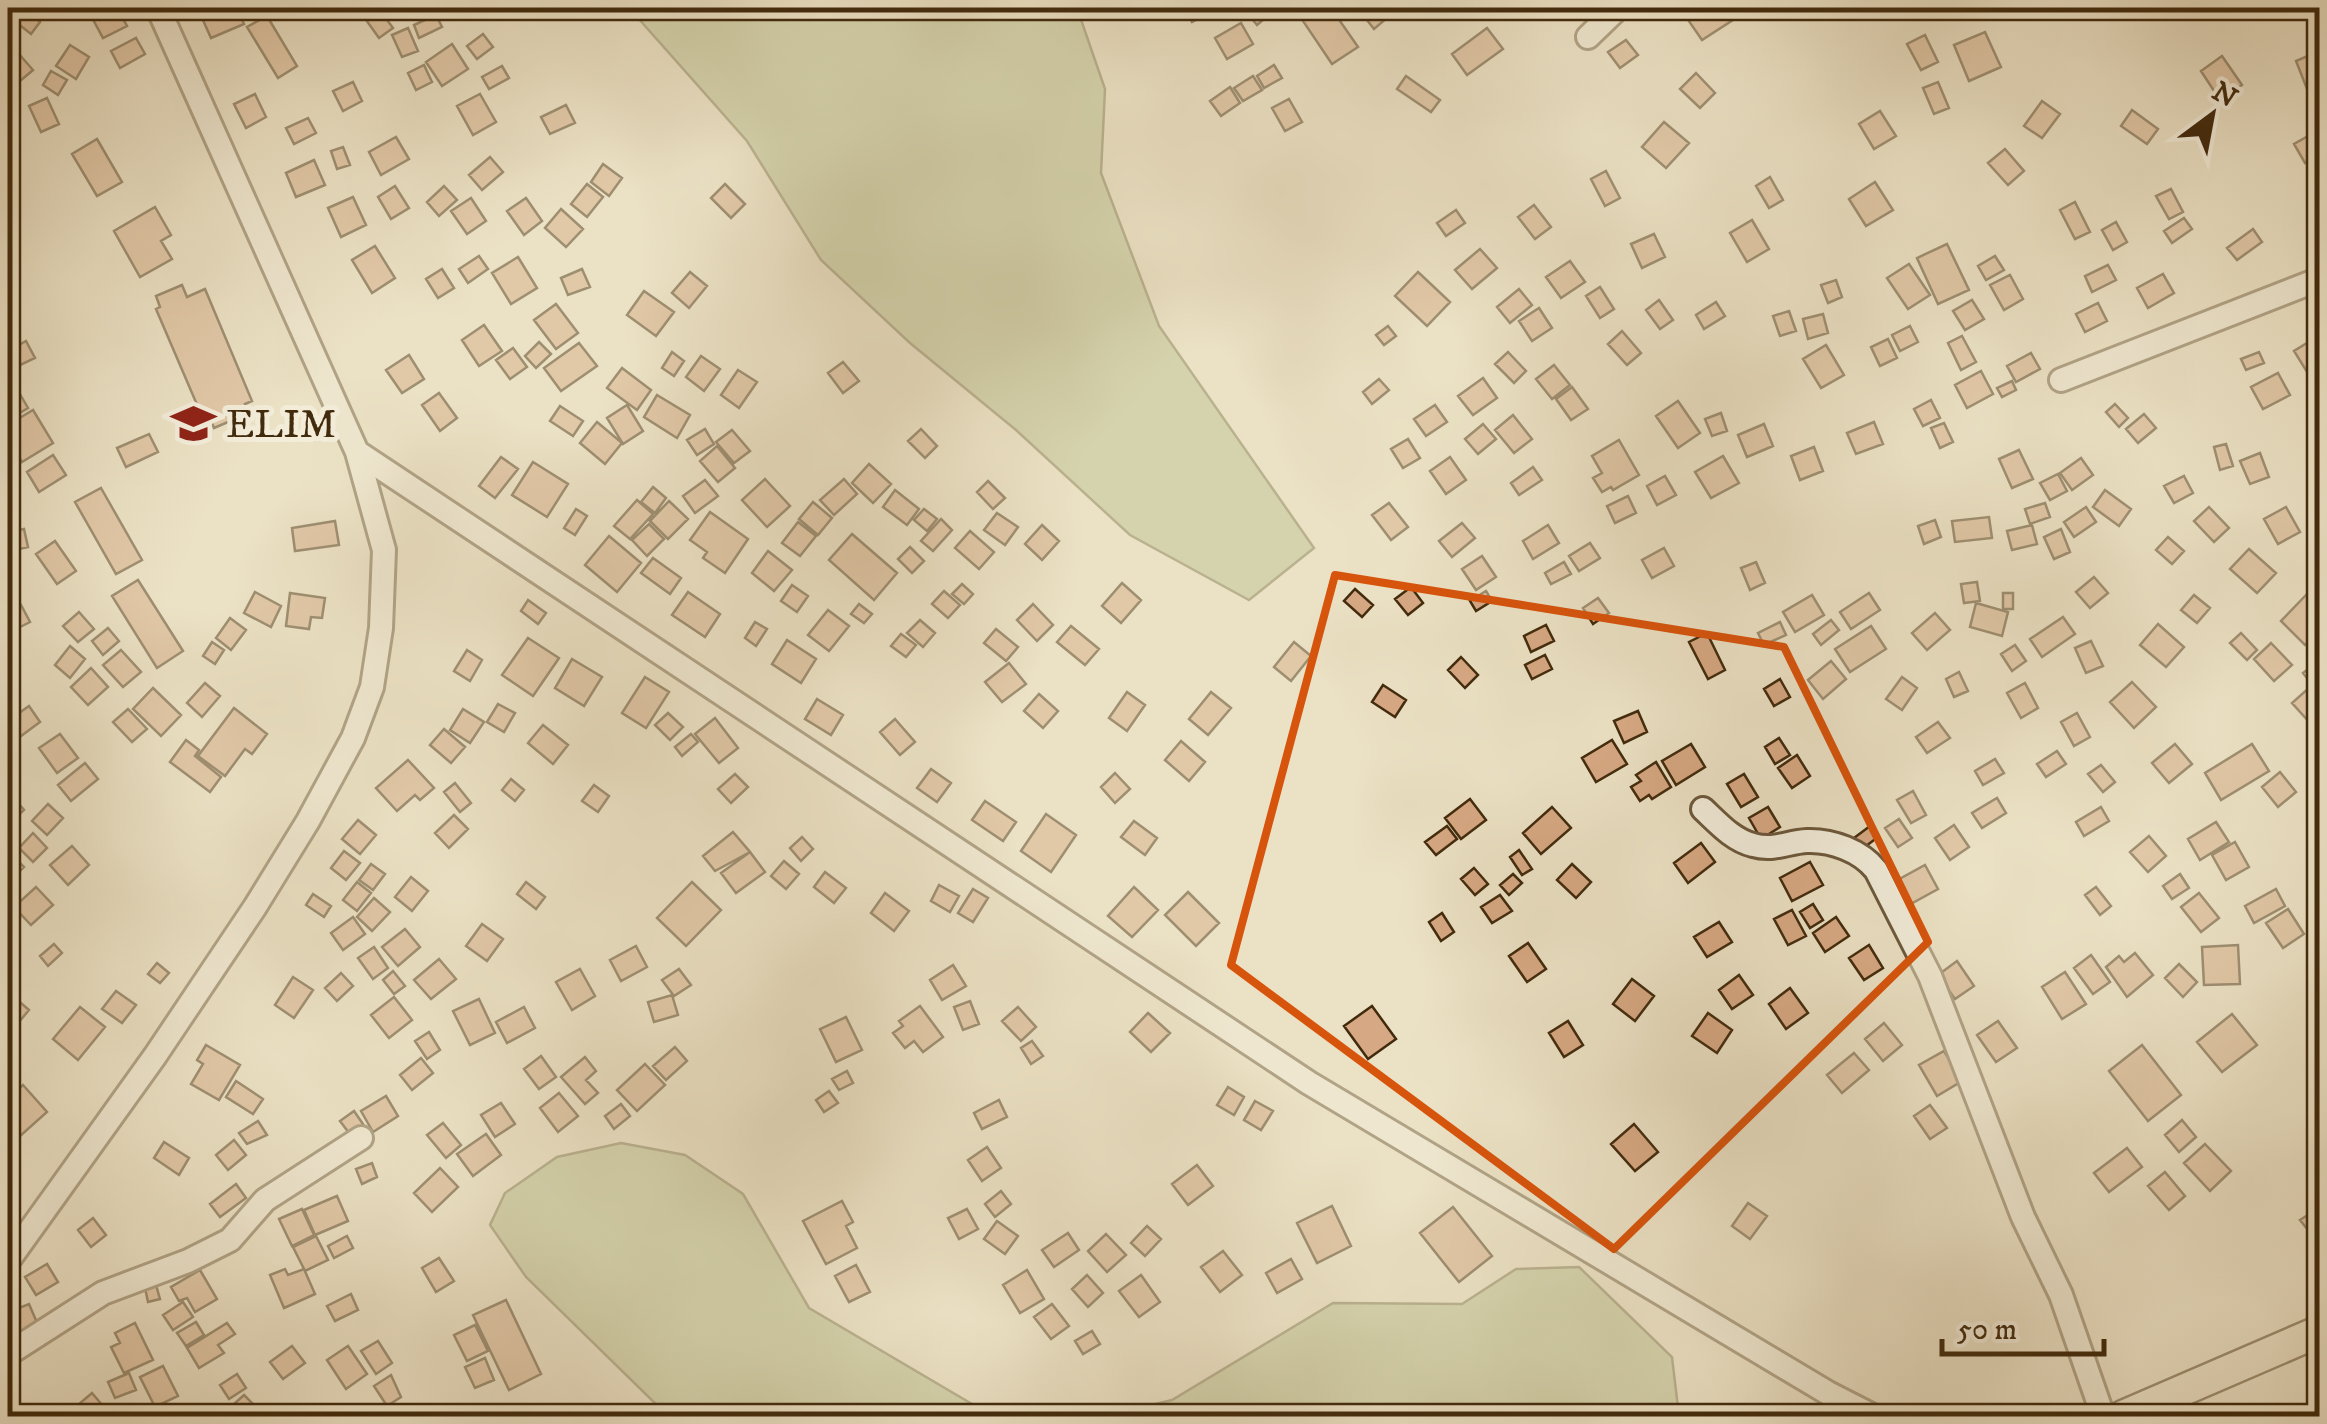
<svg xmlns="http://www.w3.org/2000/svg" width="2327" height="1424" font-family="'IM FELL DW Pica',serif">
<style>
.green{fill:#bbc291;stroke:#7e764f;stroke-width:2.5}
.building{fill:#d6a883;stroke:#422b0d;stroke-width:2.5}
.lines{fill:none;stroke-linecap:round;stroke-linejoin:round}
.minor-casing{stroke:#6c583b;stroke-width:28}
.major-casing{stroke:#422b0d;stroke-width:35}
.minor{stroke:#f2ecd9;stroke-width:22}
.major{stroke:#ebe1c4;stroke-width:30}
.marked{fill:none;stroke:#d7540c;stroke-width:8;stroke-linejoin:round}
.labels{text-anchor:middle;stroke-width:10;stroke-linejoin:round;paint-order:stroke}
.poi-label{font-size:40px;fill:#422b0d;stroke:#f2ecd9;text-anchor:start}
</style>
<rect width="100%" height="100%" fill="#ebe1c4"/>
<filter id="stains"><feTurbulence type="fractalNoise" baseFrequency=".002" numOctaves="4"/><feColorMatrix values="0 0 0 0 .2 0 0 0 0 .09 0 0 0 0 .02 0 0 0 .5 -.17"/></filter>
<radialGradient id="worn" r=".72"><stop offset=".6" stop-color="#630" stop-opacity="0"/><stop offset="1" stop-color="#630" stop-opacity=".3"/></radialGradient>
<path class="green" d="M637,8H1077L1105,89L1101,173L1159,326L1314,548L1249,600L1130,535L1016,430L910,343L821,260L747,141L638,18Z
M621,1143L685,1155L743,1194L809,1308L984,1411L1002,1416H668L526,1277L490,1225L505,1193L557,1157Z
M1579,1267L1672,1357L1679,1416H1104L1172,1400L1333,1303L1462,1304L1516,1269Z"/>
<path class="building" d="M20,8L40,22L31,34L12,19Z
M98,8H117L127,26L103,38L89,12Z
M226,8H237L244,24L211,38L202,18Z
M378,8L393,28L379,38L364,17Z
M1184,8H1218L1192,22Z
M1253,8H1277L1257,25L1247,13Z
M1324,8H1331L1358,47L1332,64L1303,21Z
M1372,8H1390L1394,12L1374,29L1363,15Z
M1694,8H1730L1736,18L1702,40L1684,14Z
M436,15L442,27L419,38L414,25Z
M267,16L297,66L278,78L247,27Z
M1241,23L1253,44L1227,59L1215,38Z
M408,28L418,51L402,57L392,35Z
M1487,28L1503,49L1467,75L1452,54Z
M1985,32L2001,67L1969,81L1954,45Z
M483,34L493,47L477,59L467,46Z
M1925,35L1938,62L1921,70L1907,44Z
M136,38L145,54L120,68L111,51Z
M1626,40L1638,55L1620,68L1608,52Z
M452,44L468,69L442,86L426,62Z
M70,45L89,57L76,79L56,66Z
M12,46L33,70L13,87L8,80V50Z
M2317,52L2320,84L2307,89L2296,61Z
M2222,56L2242,85L2220,100L2201,71Z
M424,65L432,82L416,90L408,73Z
M1274,65L1282,78L1264,88L1257,76Z
M502,66L509,78L489,89L482,77Z
M51,71L67,80L58,95L43,85Z
M1696,73L1715,93L1700,108L1680,89Z
M1253,76L1262,90L1243,101L1234,88Z
M1406,76L1440,100L1431,112L1397,89Z
M353,82L362,101L343,111L333,91Z
M1938,82L1949,108L1934,114L1923,88Z
M1230,87L1240,103L1221,116L1210,101Z
M255,94L266,117L246,128L234,104Z
M480,94L496,122L473,135L457,106Z
M47,98L59,124L41,132L29,106Z
M1289,99L1302,122L1285,131L1272,108Z
M2042,101L2060,114L2042,138L2024,126Z
M566,105L575,123L550,134L541,117Z
M2132,110L2158,129L2147,144L2121,126Z
M1880,111L1896,136L1874,149L1859,124Z
M308,118L316,133L294,144L286,128Z
M1664,122L1689,143L1666,168L1642,147Z
M2317,131L2320,155L2305,163L2294,144Z
M396,137L409,159L381,175L369,152Z
M97,139L122,182L97,196L72,154Z
M343,147L350,165L337,169L331,151Z
M2005,149L2024,171L2008,185L1988,163Z
M490,157L503,172L482,190L469,175Z
M314,160L325,185L296,197L286,173Z
M603,164L622,178L609,196L591,182Z
M1606,171L1620,198L1605,206L1591,179Z
M1770,177L1783,200L1769,208L1756,186Z
M1875,182L1893,210L1866,226L1849,199Z
M587,184L603,197L587,217L571,204Z
M725,184L745,204L731,218L711,198Z
M395,186L409,208L391,219L378,197Z
M444,186L457,200L439,216L427,202Z
M2171,189L2183,212L2169,219L2156,196Z
M353,197L366,225L341,237L328,208Z
M471,198L486,221L467,234L451,211Z
M526,198L542,221L524,235L507,211Z
M2075,202L2090,232L2075,239L2060,210Z
M1534,205L1551,227L1535,239L1518,217Z
M155,207L171,235L161,241L172,259L140,277L114,231Z
M561,209L583,229L566,247L545,228Z
M1456,210L1465,223L1446,236L1437,223Z
M2184,218L2192,229L2172,243L2164,231Z
M1752,220L1769,249L1747,262L1730,233Z
M2116,222L2127,242L2113,250L2102,230Z
M2253,229L2262,242L2237,260L2227,248Z
M1654,234L1665,257L1642,268L1631,244Z
M1947,244L1969,290L1938,304L1917,258Z
M375,246L395,278L372,293L352,260Z
M1480,249L1497,268L1472,289L1455,270Z
M479,256L488,269L468,283L459,269Z
M1995,256L2004,270L1986,280L1978,266Z
M518,257L537,288L511,304L492,273Z
M1570,261L1585,282L1561,298L1546,277Z
M1909,264L1930,295L1908,309L1887,278Z
M2108,265L2116,280L2092,292L2085,276Z
M442,269L454,288L438,298L426,279Z
M582,269L590,287L568,295L561,278Z
M690,272L707,286L689,308L672,293Z
M1418,272L1450,302L1427,326L1395,296Z
M2163,274L2174,293L2148,308L2137,288Z
M2010,275L2023,299L2004,310L1990,285Z
M1836,280L1842,297L1828,303L1821,285Z
M182,285L187,297L205,289L252,401L245,404L249,413L214,428L210,418L204,421L156,309L160,307L156,296Z
M1600,287L1614,309L1600,318L1586,296Z
M1519,289L1532,305L1510,323L1497,307Z
M644,291L674,312L656,336L627,315Z
M1659,300L1673,320L1660,329L1646,310Z
M1972,300L1984,319L1965,330L1953,311Z
M1716,302L1725,316L1704,329L1696,315Z
M2098,303L2107,321L2085,332L2076,314Z
M556,304L578,333L556,349L534,320Z
M1539,308L1552,328L1532,341L1519,321Z
M1789,311L1796,331L1780,336L1773,316Z
M1823,314L1828,333L1808,339L1803,319Z
M484,325L502,351L479,366L462,340Z
M1388,326L1396,336L1384,345L1376,335Z
M1910,326L1918,342L1900,351L1892,335Z
M1622,331L1641,353L1627,365L1608,344Z
M2320,335V369L2309,375L2294,351Z
M1962,336L1976,362L1961,370L1948,343Z
M1888,339L1897,358L1880,366L1871,347Z
M26,341L35,358L14,368L8,351Z
M539,342L551,354L536,368L525,356Z
M579,343L597,366L561,391L544,368Z
M1826,345L1844,375L1821,388L1803,359Z
M513,348L527,367L510,379L496,360Z
M672,352L684,361L674,376L662,368Z
M1508,352L1526,371L1514,383L1495,364Z
M2259,352L2264,363L2246,370L2241,359Z
M2031,353L2040,369L2016,382L2007,366Z
M409,355L424,379L402,393L386,370Z
M701,356L720,369L704,391L686,377Z
M843,362L859,381L843,393L828,373Z
M1554,365L1570,385L1552,399L1536,379Z
M622,368L651,390L637,410L607,388Z
M738,370L757,382L739,408L721,395Z
M1981,371L1993,394L1967,408L1955,385Z
M2278,373L2290,395L2263,409L2251,387Z
M1483,378L1497,398L1473,415L1458,396Z
M1379,379L1389,390L1372,404L1363,392Z
M2012,381L2016,390L2002,397L1997,388Z
M13,382L28,408L8,420V386Z
M1572,387L1588,409L1571,420L1556,399Z
M439,393L457,418L440,431L422,405Z
M657,395L690,415L677,438L644,417Z
M1931,400L1940,418L1923,426L1914,409Z
M1678,401L1700,433L1678,448L1656,416Z
M2115,404L2128,418L2119,427L2106,412Z
M627,405L643,431L623,444L607,418Z
M1435,405L1447,422L1426,436L1414,419Z
M560,406L583,421L573,436L550,421Z
M33,410L53,443L22,462L8,437V425Z
M1721,413L1727,431L1712,436L1705,419Z
M2144,414L2156,428L2138,443L2126,429Z
M1513,415L1532,439L1514,453L1495,430Z
M597,422L622,443L605,464L580,443Z
M1874,422L1883,444L1856,454L1847,433Z
M1944,423L1953,442L1940,448L1931,428Z
M1483,424L1496,439L1478,454L1465,439Z
M1764,424L1773,446L1747,457L1738,435Z
M705,429L714,444L697,455L687,440Z
M921,429L937,446L925,458L908,441Z
M732,430L750,451L734,463L716,442Z
M149,434L158,452L126,467L117,448Z
M1408,439L1420,458L1403,468L1391,449Z
M1619,440L1639,475L1613,490L1611,487L1602,492L1593,478L1602,473L1592,456Z
M2226,444L2233,466L2220,470L2214,447Z
M717,446L735,468L718,482L700,461Z
M1814,447L1823,471L1800,480L1791,456Z
M2019,450L2033,479L2012,488L1999,459Z
M2260,453L2269,477L2250,484L2240,461Z
M53,455L66,475L39,492L27,472Z
M1723,456L1739,483L1711,498L1695,472Z
M501,457L518,469L495,498L479,486Z
M1450,457L1466,480L1446,494L1430,471Z
M2081,458L2093,475L2072,490L2060,473Z
M533,462L568,484L547,517L512,495Z
M869,464L891,484L873,503L852,483Z
M1533,467L1542,480L1519,495L1511,483Z
M2058,474L2067,491L2050,500L2040,483Z
M1665,476L1676,495L1657,505L1647,486Z
M2184,476L2193,493L2174,503L2164,486Z
M765,479L790,506L767,527L742,500Z
M844,479L857,494L834,515L820,500Z
M705,480L718,496L695,513L683,496Z
M988,481L1005,498L993,509L977,492Z
M653,487L666,498L655,513L641,502Z
M101,488L142,560L116,574L75,502Z
M895,490L919,509L907,525L883,507Z
M2105,490L2131,509L2119,526L2093,507Z
M1628,496L1636,513L1615,523L1607,506Z
M637,500L653,514L630,539L614,526Z
M669,501L688,519L668,539L650,521Z
M813,502L832,518L818,535L799,519Z
M1389,503L1408,527L1391,540L1372,515Z
M2045,503L2050,517L2030,524L2025,509Z
M2086,507L2096,522L2074,537L2064,522Z
M2209,507L2229,528L2214,542L2194,521Z
M2286,507L2300,532L2278,544L2264,519Z
M576,509L587,516L575,535L564,528Z
M924,509L937,519L927,531L914,520Z
M710,512L748,539L725,573L703,558L707,552L690,540Z
M997,513L1018,527L1005,545L984,530Z
M1989,517L1992,538L1955,542L1952,521Z
M941,519L952,530L933,551L921,541Z
M1935,520L1941,537L1924,544L1918,526Z
M335,521L339,545L295,551L292,528Z
M798,522L816,536L800,556L782,543Z
M1462,523L1475,538L1452,557L1439,541Z
M649,524L664,539L647,556L632,540Z
M1042,525L1059,541L1042,560L1025,544Z
M1548,525L1559,543L1533,559L1523,541Z
M2032,525L2037,544L2012,550L2007,531Z
M24,529L28,547L10,551L8,532Z
M2061,529L2070,552L2054,559L2044,537Z
M970,531L994,552L979,569L955,548Z
M852,534L897,573L874,600L829,560Z
M609,536L641,563L617,592L585,565Z
M2168,537L2184,551L2172,564L2156,550Z
M55,541L76,571L57,584L36,554Z
M1590,543L1600,558L1579,571L1569,556Z
M910,547L924,561L912,573L898,559Z
M1664,548L1674,566L1652,578L1642,560Z
M2249,549L2276,573L2257,593L2230,569Z
M768,551L792,570L774,591L752,573Z
M1482,556L1496,577L1476,590L1462,569Z
M653,558L681,578L670,594L641,573Z
M1564,562L1571,574L1551,584L1545,573Z
M1756,562L1765,583L1750,590L1741,568Z
M2094,577L2108,593L2090,608L2076,592Z
M138,580L183,651L157,668L112,596Z
M1977,582L1980,601L1964,603L1961,584Z
M1122,583L1141,600L1121,623L1102,606Z
M962,584L973,594L964,604L952,594Z
M792,585L808,596L797,612L781,601Z
M1411,587L1423,603L1408,615L1395,599Z
M1355,589L1373,605L1362,617L1344,601Z
M944,591L960,605L948,618L932,604Z
M1486,591L1492,601L1476,611L1470,601Z
M255,592L281,606L271,627L244,613Z
M688,592L720,614L705,637L672,615Z
M290,593L325,598L322,618L311,617L309,629L286,626Z
M1869,593L1880,610L1851,629L1840,612Z
M2003,593H2013V609H2003Z
M2308,593L2320,605V631L2305,645L2281,621Z
M1812,595L1824,615L1795,632L1783,612Z
M2194,595L2210,608L2197,623L2181,610Z
M10,598L15,608L21,605L30,622L8,633Z
M1598,598L1609,613L1593,624L1583,608Z
M528,600L546,613L538,624L521,611Z
M1976,603L2008,612L2002,636L1970,627Z
M859,604L872,614L864,623L851,614Z
M1033,604L1053,625L1037,641L1017,620Z
M828,610L849,626L829,651L808,635Z
M79,612L94,629L78,642L63,626Z
M1935,613L1950,630L1927,650L1912,633Z
M2063,617L2075,634L2042,657L2030,639Z
M230,618L246,630L231,650L216,638Z
M920,620L935,633L923,647L907,633Z
M1831,620L1839,630L1821,645L1813,634Z
M755,622L767,629L756,646L745,638Z
M1780,622L1786,635L1764,645L1758,633Z
M2158,624L2184,647L2166,667L2140,645Z
M1546,625L1554,641L1531,652L1524,636Z
M1071,626L1099,649L1085,665L1057,642Z
M1871,626L1886,649L1850,672L1835,649Z
M108,628L119,641L103,655L92,641Z
M996,629L1018,647L1006,661L984,643Z
M1707,633L1725,670L1708,679L1689,642Z
M2241,633L2257,650L2247,660L2230,643Z
M901,634L916,645L906,657L891,646Z
M528,638L559,658L533,696L502,675Z
M787,640L816,659L801,683L772,664Z
M2091,641L2103,666L2086,673L2075,648Z
M212,642L224,650L215,664L203,656Z
M1294,642L1311,656L1291,681L1274,667Z
M2271,643L2292,665L2274,681L2254,659Z
M2015,645L2026,661L2012,671L2001,654Z
M70,646L85,659L70,678L55,665Z
M121,650L141,672L123,687L103,665Z
M467,650L482,660L470,681L454,671Z
M1545,655L1552,669L1532,679L1525,665Z
M1461,657L1478,675L1465,688L1448,670Z
M572,659L602,677L584,706L555,688Z
M2320,660V695L2303,673Z
M1831,661L1846,679L1823,699L1808,680Z
M1009,663L1026,684L1002,702L985,682Z
M91,668L108,687L88,705L71,687Z
M1959,672L1968,691L1954,697L1946,679Z
M645,677L669,692L646,728L622,713Z
M1902,677L1917,688L1902,710L1886,699Z
M1780,679L1790,697L1774,706L1764,689Z
M2132,682L2156,707L2134,728L2110,702Z
M205,683L220,696L202,717L187,703Z
M2025,683L2038,708L2021,718L2007,693Z
M1383,685L1406,700L1395,717L1372,702Z
M2310,687L2320,698V716L2311,724L2292,703Z
M153,688L181,715L161,736L133,709Z
M1127,692L1145,705L1127,731L1109,718Z
M1211,692L1231,708L1208,735L1189,719Z
M1039,694L1058,711L1043,728L1024,711Z
M817,699L843,715L831,735L805,719Z
M498,704L515,713L504,732L487,722Z
M29,706L40,722L17,739L8,721Z
M234,708L267,734L252,754L245,749L225,776L198,756Z
M128,709L147,729L132,742L113,722Z
M463,709L484,722L470,743L450,730Z
M1638,711L1647,732L1624,743L1614,721Z
M668,713L683,727L670,740L655,725Z
M2077,713L2090,737L2074,746L2061,722Z
M715,718L738,748L719,763L695,734Z
M895,719L915,742L900,755L880,732Z
M1938,722L1950,738L1927,753L1916,737Z
M543,725L568,745L553,764L528,743Z
M444,729L465,747L451,763L430,745Z
M60,734L78,758L57,773L39,748Z
M691,734L698,742L682,756L675,747Z
M1779,738L1790,755L1775,764L1765,747Z
M186,740L199,750L195,756L221,777L210,792L170,762Z
M1612,740L1627,764L1596,782L1582,758Z
M1181,741L1205,762L1189,781L1165,760Z
M1691,744L1705,767L1676,785L1662,761Z
M2175,744L2192,764L2169,783L2152,763Z
M2252,744L2269,771L2221,800L2205,773Z
M2057,751L2066,764L2046,777L2037,764Z
M1797,755L1810,776L1792,788L1778,768Z
M1995,759L2004,773L1983,785L1975,771Z
M408,760L434,788L420,800L415,795L397,811L376,788Z
M1656,762L1671,787L1652,799L1649,795L1640,801L1631,787L1641,781L1636,775Z
M85,763L98,779L71,801L58,785Z
M2101,765L2115,782L2103,792L2088,774Z
M931,769L951,783L937,802L917,788Z
M2280,772L2296,792L2278,807L2262,787Z
M1115,773L1130,789L1115,803L1101,787Z
M735,774L748,787L731,803L718,789Z
M1744,774L1758,797L1741,807L1727,784Z
M511,779L524,790L515,801L502,790Z
M455,783L471,803L460,812L444,792Z
M594,785L609,796L598,812L582,801Z
M8,791L24,810L8,825Z
M1913,791L1926,815L1911,823L1897,800Z
M1997,798L2006,813L1982,828L1972,813Z
M1470,799L1486,820L1461,839L1445,818Z
M985,801L1016,822L1003,841L972,820Z
M48,804L63,818L47,835L32,821Z
M1552,807L1571,828L1541,854L1523,833Z
M1768,807L1780,827L1761,839L1749,818Z
M2101,807L2109,821L2084,836L2076,822Z
M1046,814L1076,835L1051,872L1021,851Z
M454,815L468,829L449,848L435,833Z
M1899,819L1912,838L1898,847L1885,828Z
M358,820L376,835L360,854L342,839Z
M1134,821L1157,838L1145,855L1121,837Z
M2216,822L2229,842L2200,860L2188,839Z
M1954,825L1969,847L1950,860L1935,838Z
M1447,826L1457,839L1436,855L1425,842Z
M1870,826L1878,837L1862,849L1854,838Z
M733,832L750,852L715,871L703,856Z
M33,833L47,848L33,862L19,848Z
M2149,836L2166,856L2148,872L2130,852Z
M802,837L813,849L801,861L790,848Z
M2235,842L2249,867L2226,880L2212,855Z
M1701,843L1715,862L1688,883L1674,863Z
M72,846L89,865L68,885L50,865Z
M1519,850L1532,869L1522,875L1510,857Z
M8,851L24,867L8,883Z
M344,851L360,863L346,880L331,868Z
M750,852L765,872L736,893L721,873Z
M784,861L799,874L786,889L771,876Z
M1810,862L1823,885L1792,901L1780,878Z
M371,864L385,874L373,890L359,880Z
M1572,864L1591,882L1576,898L1557,880Z
M1925,865L1938,889L1907,906L1894,882Z
M1474,868L1488,884L1475,895L1461,879Z
M825,872L846,888L834,903L814,887Z
M1513,874L1522,883L1509,895L1500,885Z
M2180,874L2189,888L2172,899L2163,886Z
M411,877L428,891L412,911L395,897Z
M357,882L371,893L357,911L343,900Z
M526,882L545,897L536,909L517,894Z
M692,882L721,910L686,946L657,918Z
M939,885L959,896L950,912L931,901Z
M36,887L53,905L31,925L14,907Z
M1134,887L1158,910L1132,937L1108,916Z
M2096,887L2111,906L2100,915L2085,895Z
M973,889L988,898L973,922L958,913Z
M2276,889L2285,906L2254,923L2245,906Z
M1188,892L1219,923L1196,946L1165,915Z
M885,893L909,911L894,931L871,913Z
M2199,893L2219,918L2201,932L2181,907Z
M313,894L331,906L324,917L306,905Z
M1500,895L1512,911L1492,923L1481,907Z
M374,898L390,912L372,931L357,917Z
M1813,904L1823,920L1810,928L1800,912Z
M2288,909L2304,934L2283,948L2266,923Z
M1792,910L1806,936L1788,945L1774,919Z
M1442,913L1454,932L1441,941L1429,922Z
M353,917L365,934L343,950L331,933Z
M1836,917L1849,936L1825,952L1813,933Z
M1719,922L1732,942L1707,957L1694,937Z
M482,924L503,939L487,961L466,946Z
M405,929L420,947L398,966L382,947Z
M1528,943L1546,969L1527,982L1509,956Z
M54,944L62,953L48,966L40,956Z
M1869,945L1883,968L1864,980L1849,958Z
M2238,945L2240,984L2204,985L2202,947Z
M636,946L647,967L621,981L610,960Z
M374,947L388,968L373,979L358,958Z
M2135,953L2153,975L2127,997L2106,967L2119,956L2124,962Z
M2091,955L2110,982L2093,994L2074,968Z
M439,959L456,979L431,999L414,980Z
M1957,961L1974,986L1955,999L1938,975Z
M157,963L169,973L160,983L148,974Z
M2179,964L2197,982L2183,997L2165,978Z
M953,965L966,986L942,1000L930,980Z
M580,969L595,996L572,1010L556,982Z
M679,969L691,985L674,996L662,980Z
M393,971L405,986L394,994L383,980Z
M2065,972L2086,1004L2062,1019L2042,987Z
M341,973L353,986L337,1001L325,988Z
M1739,975L1753,995L1732,1009L1719,990Z
M293,977L313,990L294,1018L275,1005Z
M1632,979L1654,996L1635,1021L1613,1004Z
M1790,988L1808,1013L1786,1029L1769,1004Z
M116,991L136,1005L122,1023L102,1009Z
M8,992L29,1010L13,1029L8,1025Z
M672,995L678,1015L654,1022L648,1002Z
M394,997L412,1020L389,1038L371,1015Z
M479,999L495,1033L470,1045L453,1011Z
M970,1001L979,1024L963,1030L954,1007Z
M920,1006L943,1037L923,1052L914,1041L905,1048L893,1033L903,1026L899,1021Z
M1372,1006L1396,1039L1368,1059L1344,1026Z
M80,1007L105,1027L78,1060L53,1039Z
M524,1007L535,1028L507,1043L496,1022Z
M1018,1007L1036,1027L1021,1041L1002,1021Z
M1148,1013L1170,1033L1151,1052L1130,1032Z
M1708,1013L1732,1030L1717,1053L1692,1036Z
M2232,1014L2257,1045L2222,1072L2197,1042Z
M846,1017L862,1050L836,1062L820,1029Z
M1568,1021L1583,1045L1564,1057L1549,1033Z
M1998,1021L2017,1048L1996,1062L1977,1035Z
M1884,1023L1902,1045L1883,1061L1865,1039Z
M429,1032L440,1050L427,1059L415,1041Z
M1032,1041L1043,1056L1031,1064L1021,1048Z
M206,1045L240,1065L219,1100L191,1084L203,1064L197,1060Z
M2142,1045L2181,1095L2148,1121L2109,1071Z
M675,1047L687,1061L666,1080L653,1066Z
M1944,1051L1962,1081L1937,1096L1919,1065Z
M1854,1053L1869,1070L1842,1093L1827,1075Z
M541,1056L556,1077L539,1089L524,1069Z
M585,1057L596,1071L586,1080L598,1093L585,1104L561,1077Z
M421,1058L433,1073L412,1090L400,1075Z
M645,1064L665,1085L637,1111L617,1090Z
M847,1071L853,1083L839,1090L832,1079Z
M236,1081L263,1099L253,1114L226,1097Z
M23,1085L47,1112L19,1137L8,1124V1098Z
M1228,1087L1244,1097L1234,1115L1217,1105Z
M829,1091L838,1103L824,1112L816,1100Z
M559,1093L578,1116L558,1132L540,1108Z
M386,1096L398,1116L373,1132L361,1111Z
M999,1100L1007,1117L982,1129L974,1113Z
M1255,1101L1273,1111L1261,1130L1244,1120Z
M501,1103L515,1124L495,1137L481,1115Z
M621,1104L630,1116L614,1129L605,1116Z
M1930,1105L1947,1128L1930,1139L1914,1116Z
M354,1111L365,1127L352,1137L340,1121Z
M2182,1120L2196,1137L2179,1152L2165,1135Z
M258,1121L267,1135L247,1144L239,1133Z
M443,1123L461,1145L446,1158L427,1135Z
M1634,1124L1658,1152L1635,1171L1611,1144Z
M486,1134L501,1155L473,1176L457,1154Z
M234,1140L246,1155L228,1170L216,1155Z
M164,1142L189,1158L179,1175L154,1158Z
M2205,1144L2231,1171L2210,1191L2184,1163Z
M987,1147L1001,1168L982,1181L968,1160Z
M2127,1148L2142,1167L2109,1192L2094,1173Z
M372,1163L377,1177L362,1184L356,1169Z
M1197,1165L1213,1186L1188,1205L1172,1184Z
M440,1168L458,1187L432,1212L414,1193Z
M2165,1172L2185,1196L2169,1210L2148,1186Z
M236,1184L246,1198L220,1217L210,1204Z
M1001,1191L1011,1204L995,1217L985,1204Z
M337,1196L348,1221L315,1235L304,1210Z
M842,1201L853,1222L846,1226L857,1248L826,1264L803,1221Z
M1748,1203L1767,1216L1750,1239L1732,1226Z
M1332,1206L1351,1246L1317,1263L1297,1223Z
M1453,1207L1492,1256L1459,1282L1420,1233Z
M2320,1207V1245L2300,1220Z
M302,1209L314,1235L292,1246L279,1219Z
M967,1209L978,1229L959,1239L948,1218Z
M93,1218L106,1235L91,1247L78,1230Z
M997,1221L1018,1236L1005,1254L984,1239Z
M1147,1226L1161,1239L1145,1256L1131,1243Z
M1068,1233L1079,1250L1054,1267L1042,1250Z
M1106,1234L1126,1255L1107,1272L1088,1251Z
M316,1236L328,1260L305,1271L293,1247Z
M347,1236L353,1248L334,1258L328,1246Z
M1223,1251L1242,1275L1220,1292L1201,1267Z
M439,1258L454,1281L436,1292L422,1268Z
M1291,1259L1302,1279L1277,1293L1266,1273Z
M47,1264L58,1282L36,1295L25,1277Z
M856,1265L870,1292L849,1302L835,1276Z
M285,1269L288,1275L304,1269L315,1294L284,1308L270,1275Z
M200,1270L217,1299L195,1312L187,1298L179,1301L171,1287Z
M1027,1270L1044,1299L1020,1313L1003,1285Z
M1087,1275L1103,1293L1088,1307L1072,1289Z
M1141,1275L1160,1302L1139,1317L1119,1291Z
M156,1285L160,1299L148,1302L145,1288Z
M351,1294L358,1310L335,1321L327,1306Z
M506,1300L541,1374L509,1390L473,1315Z
M183,1302L193,1317L173,1330L163,1315Z
M29,1304L38,1325L9,1336L8,1312Z
M1052,1304L1069,1326L1051,1339L1034,1317Z
M196,1322L204,1335L186,1346L177,1333Z
M135,1323L153,1360L124,1373L111,1347L120,1343L115,1333Z
M227,1323L235,1334L218,1345L224,1353L199,1368L187,1348Z
M475,1325L488,1351L467,1361L454,1335Z
M1092,1331L1100,1344L1083,1354L1075,1341Z
M378,1341L392,1363L376,1374L361,1351Z
M292,1346L305,1363L283,1379L270,1362Z
M348,1346L367,1374L346,1389L327,1360Z
M485,1358L494,1380L475,1388L465,1367Z
M163,1366L178,1396L155,1407L140,1377Z
M129,1373L136,1390L115,1398L108,1382Z
M237,1374L246,1388L229,1399L220,1385Z
M391,1375L401,1397L387,1406L374,1386Z
M92,1393L103,1406L91,1416H78L72,1410Z
M244,1395L264,1415L262,1416H227L224,1413Z"/>
<g class="lines">
<defs>
<path id="minor" d="M1588,37L1618,8
M2061,380L2320,279
M357,452L1309,1083L1828,1393L1873,1416
M1703,809C1719,824 1733,840 1753,845C1774,851 1787,842 1807,841C1832,840 1861,851 1876,870L1930,976L2023,1217L2061,1295L2103,1416
M8,1261L155,1056L255,907L308,821L353,738L372,687L381,628L384,550L357,452L158,8
M8,1354L103,1293L188,1261L230,1240L265,1200L361,1138"/>
<path id="major" d="M2123,1416L2320,1331"/>
</defs>
<use href="#minor" class="minor-casing"/>
<use href="#major" class="major-casing"/>
<use href="#minor" class="minor"/>
<use href="#major" class="major"/>
</g>
<path d="M0 0H2327V1424H0ZM1335,575L1784,647L1928,942L1614,1249L1231,965Z" fill="#ebe1c4" fill-opacity=".55" fill-rule="evenodd"/>
<path class="marked" d="M1335,575L1784,647L1928,942L1614,1249L1231,965Z"/>
<defs>
<symbol id="school-bare" viewBox="-9 -9 18 18"><path d="M0-5L7-2L0 1L-7-2ZM-4 1L0 2.5L4 1V4Q0 6-4 4Z" fill="#8f2418" stroke="#f2ecd9" stroke-width="2.5" paint-order="stroke"/></symbol>
</defs>
<g fill-rule="evenodd">
<use href="#school-bare" x="162" y="392" width="63" height="63"/>
</g>
<g class="labels">
<g class="poi-label">
<text x="226" y="437">ELIM</text>
</g>
</g>
<rect width="2327" height="1424" fill="none" stroke="#ebe1c4" stroke-width="40"/>
<rect x="10" y="10" width="2307" height="1404" fill="none" stroke="#422b0d" stroke-width="5"/>
<rect x="20" y="20" width="2287" height="1384" fill="none" stroke="#422b0d" stroke-width="2.5"/>
<g transform="translate(2212 115) rotate(32)" stroke="#f2ecd9" stroke-width="8" paint-order="stroke">
<path d="M0-8L18 38L0 25L-18 38Z" fill="#422b0d"/>
<text y="-15" font-size="28" font-weight="bold" text-anchor="middle" fill="#422b0d">N</text>
</g>
<path d="M1942 1339v15h162v-15" fill="none" stroke="#422b0d" stroke-width="5"/>
<text x="1957" y="1339" font-size="30" fill="#422b0d" stroke="#f2ecd9" stroke-width="8" paint-order="stroke">50 m</text>
<rect width="100%" height="100%" filter="url(#stains)"/>
<rect width="100%" height="100%" fill="url(#worn)"/>
</svg>
